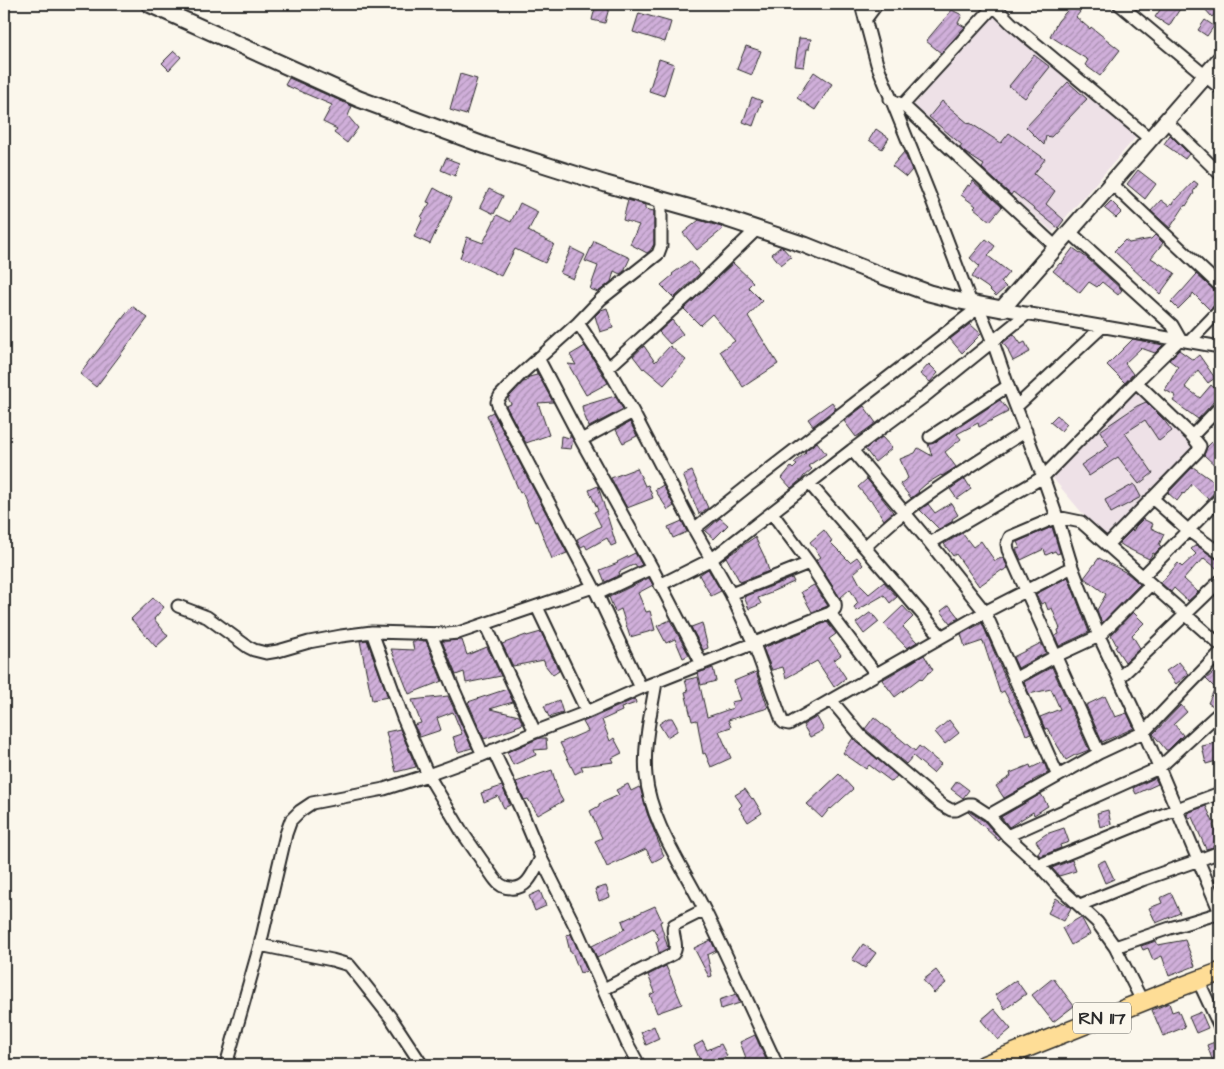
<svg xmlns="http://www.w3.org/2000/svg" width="1224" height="1069" font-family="'Architects Daughter',sans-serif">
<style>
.built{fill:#eee1e7}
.building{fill:url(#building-hatch);stroke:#2b2b2b}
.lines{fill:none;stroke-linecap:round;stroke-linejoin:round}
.street-casing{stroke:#2b2b2b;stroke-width:15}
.secondary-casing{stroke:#2b2b2b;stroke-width:19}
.primary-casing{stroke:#2b2b2b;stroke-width:21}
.street{stroke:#fbf7ec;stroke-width:11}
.secondary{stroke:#fbf7ec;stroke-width:15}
.primary{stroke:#fedd96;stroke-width:18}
.labels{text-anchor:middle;stroke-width:4;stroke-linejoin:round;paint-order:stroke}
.shield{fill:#fbf7ec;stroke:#696865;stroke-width:1}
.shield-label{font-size:18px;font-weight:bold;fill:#2b2b2b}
</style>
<defs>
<pattern id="building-hatch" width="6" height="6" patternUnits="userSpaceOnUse" patternTransform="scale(1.25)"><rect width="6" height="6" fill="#d0afda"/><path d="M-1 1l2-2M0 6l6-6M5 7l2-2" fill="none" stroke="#a98fb1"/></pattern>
</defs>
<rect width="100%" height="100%" fill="#fbf7ec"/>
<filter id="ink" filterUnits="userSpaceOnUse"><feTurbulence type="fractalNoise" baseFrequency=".02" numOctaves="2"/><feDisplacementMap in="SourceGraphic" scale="10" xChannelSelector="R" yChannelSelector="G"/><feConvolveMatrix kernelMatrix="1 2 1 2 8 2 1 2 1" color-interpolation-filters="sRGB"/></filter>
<g filter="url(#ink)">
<path class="built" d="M993,14L1137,136L1053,232L912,107Z
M1138,389L1194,447L1104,539L1051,476Z"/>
<path class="building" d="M596,4H610L605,23L592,20Z
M1164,4H1183L1169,26L1155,17Z
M1210,4H1216L1220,8L1212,17L1204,8Z
M1072,5L1080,12L1076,17L1090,29L1091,27L1120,50L1100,76L1085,65L1088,60L1050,36L1058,21Z
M952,10L962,15L958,23L965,27L941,53L926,41Z
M639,13L671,22L665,42L633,32Z
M1205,20L1214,26L1207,36L1198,30Z
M799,38L811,39L809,49H807L804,67L795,66Z
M746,46L761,51L752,75L737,69Z
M174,51L181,57L169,70L162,63Z
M1034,55L1050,67L1025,98L1009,86Z
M659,59L674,64L664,96L649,91Z
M814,72L832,84L815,110L797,98Z
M460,74L477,79L466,115L450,110Z
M289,78L352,106L348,116L358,128L347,143L334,133L337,129L323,122L332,105L285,85Z
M1068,82L1087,99L1051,137L1046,136L1044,145L1026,127Z
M752,97L762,101L753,126L743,122Z
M942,101L969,124L970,123L1001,143L1009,133L1045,159L1034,174L1055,191L1046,204L1064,220L1058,228L1013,192L1011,195L982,168L984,165L964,152L960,148L962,145L929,117Z
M876,129L889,138L882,149L869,140Z
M1170,135L1190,155L1189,154L1185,159L1164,144Z
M904,152L912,170L906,177L892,166Z
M446,158L459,163L455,176L441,170Z
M1138,170L1156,184L1145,199L1127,184Z
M973,181L1002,207L990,221L974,208L976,206L961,195L968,185L970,186Z
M1194,181L1198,184L1193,192L1194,193L1186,206L1185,205L1170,228L1151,211L1161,200L1169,206L1171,203L1173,204L1175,199L1176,200Z
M434,188L452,198L430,244L414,237L423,218L421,217L430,203L427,202Z
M489,189L503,196L494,214L480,207Z
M628,200L645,205V209L654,211V244L650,251L647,253L630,244L639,225L623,220Z
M1111,201L1122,212L1116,218L1104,208Z
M520,203L538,212L528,231L554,244L545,263L515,249L501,276L476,264L460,258L467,237L483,243L497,215L511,222Z
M699,220L721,227L723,229L697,250L683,233Z
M1155,235L1163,243L1151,258L1175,273L1160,294L1114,251L1125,240L1129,243L1151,239Z
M986,239L995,246L988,256L1009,272L1001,282L1006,287L996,296L987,287L972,277L979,266L970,258Z
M594,241L630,258L624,271L620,274L614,271L611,282L598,292L590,289L598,266L585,261Z
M780,247H782L791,257L781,265L772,254Z
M571,248L585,255L573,279L560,273Z
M1073,248L1087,258L1122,290L1118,295L1102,282L1097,287L1089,282L1080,293L1053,271L1060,263L1061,264Z
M690,261L700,273L674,298L661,285L673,275L672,274Z
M733,263L753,282L748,287L762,301L748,316L778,364L743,387L720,351L735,341L712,314L700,325L684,309Z
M1195,274H1196L1215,291L1220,293V303L1215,304L1210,310L1193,293L1191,297H1190L1178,309L1171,302L1181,291H1182L1196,275Z
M132,306L148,318L96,387L80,374Z
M607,308L613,328L600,332L595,316L601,310Z
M672,320L683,334L670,344L659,332Z
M970,324L981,334L962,353L950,339Z
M1014,334L1021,344L1025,342L1030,352L1013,361L1008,351H1009L1003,343Z
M1133,339L1163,345L1155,353L1141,348L1125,363L1133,374L1125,383L1107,365Z
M585,346L608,383L586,395L568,364L576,365L570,355Z
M644,346L655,362L670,346L686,360L664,385L644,368L643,369L633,356Z
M1179,350L1193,360L1199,355L1215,378L1208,383L1198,370L1185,387L1200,398L1211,385L1220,393L1210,406L1198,419L1173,401L1176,396L1165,390L1178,367L1169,360Z
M929,364L938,373L930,382L920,374Z
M536,371L553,402L538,403L549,435L526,443L506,406L511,404L508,398L523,382L527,381V379L529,377L537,375Z
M615,396L623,409L589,427L583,412L582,406Z
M1000,400L1008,410L1007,411L1008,412L979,427L978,423L957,434L961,439L945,452L956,467L942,476L941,475L926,484L918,491L919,492L911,498L900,484L908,478L900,459L915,453L918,448L932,456L928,444L934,443Z
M832,402L836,408L813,426L808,419Z
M1146,402L1164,420L1172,431L1159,441L1145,420L1125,433L1153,473L1139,484L1118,457L1089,476L1081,465L1109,446L1100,431L1137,406Z
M864,406L876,423L856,437L844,421Z
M493,412L567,553L552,559L537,521L535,522L522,492L520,493L487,415Z
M1057,415L1067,424L1061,431L1050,422Z
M630,422L637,436L623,443L616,430Z
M570,435L573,440L571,449L560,448L561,436L570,438Z
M882,437L892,448L875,462L865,449Z
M817,442L826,454L808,466L812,469L803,477V478L791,488L782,478L791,467L793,469L797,465L794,463L806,452L805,451Z
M1212,442L1220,450V470L1204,455L1207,447Z
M1193,467L1220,486L1208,499L1192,484L1184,494L1183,493L1177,501L1168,493Z
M637,468L645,486L648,485L653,498L627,508L611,478Z
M692,471L708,508L699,514L683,475Z
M867,479L893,512L884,520L871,500L870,501L858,487Z
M965,479L971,489L957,499L950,489Z
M1134,484L1141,497L1111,513L1105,500Z
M663,485L674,506L668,510L655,490Z
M598,486L616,544L611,546L607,538L587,549L585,545L581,547L577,539L601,526L594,512L598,510L589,490Z
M951,503L958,515L952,519L953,521L939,529L920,510L928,504L935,513Z
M720,518L728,525L714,539L705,531Z
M1143,519L1153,524L1151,528L1164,534L1159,545L1161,546L1155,554L1153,553L1149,559L1125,547L1119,543L1132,530L1133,531L1136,526Z
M682,521L687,532L673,538L668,527Z
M1052,527L1060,553L1057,554L1055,551L1046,555L1044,549L1021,560L1016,549L1020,548L1017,542Z
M824,530L832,541L830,542L850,562L857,557L863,565L854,573L861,586L869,594L884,582L897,597L890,603L884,595L856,611L854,607L858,603L850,589L840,598L816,560L821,557L810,542Z
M962,533L973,547L981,541L995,561L1003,557L1008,568L1002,571V570L979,586L956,554L953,556L944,544Z
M755,537L765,558L769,571L740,582L726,557L740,548V547Z
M1196,545L1216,559L1220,560V571L1204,558L1198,565L1197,564L1184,579L1198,592L1188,601L1174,588L1171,592L1161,583L1178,563L1182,567L1196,554L1191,549Z
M635,553L642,565L637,567L635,564L619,572L620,575L605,582L600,570L618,563L617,562Z
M1099,558L1127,573L1140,584L1102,623L1097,610L1106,594L1084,578Z
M708,569L721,591L711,596L699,575Z
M1068,577L1089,632L1059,646L1055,636L1059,634L1058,630L1060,629L1052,608L1048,610L1045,602L1041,604L1036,594Z
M649,578L653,585L638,593L646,612L650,611L655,630L630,637L621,609L615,612L609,597L607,598Z
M792,578L794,582L771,592V593L758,598L761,604L749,609L744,597Z
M814,585L828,606L812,612L801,592Z
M153,598L164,607L154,619L168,636L156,647L131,619Z
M949,605L959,618L956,620L955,619L950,623L941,611Z
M903,606L913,617L903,627L917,642L907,648L884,624Z
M871,612L879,622L864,634L856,623Z
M1133,612L1144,623L1132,635L1140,648L1125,662L1115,647L1117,646L1111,635Z
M670,620L689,655L683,658L675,639L666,643L657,626Z
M827,622L836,634L829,639L841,655L834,660L846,678L834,687L817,661L786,678L783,667L772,670L763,648Z
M702,623L708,648L703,650L691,627Z
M982,623L1007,682L1031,733L1026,735L1023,727L1004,691L1000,693L983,641L965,647L961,634Z
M541,632L559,671L553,675L545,665L544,660L513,666L502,644L526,635L527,636Z
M367,640L388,697L372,700L360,641Z
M462,640L467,655L487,647L501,676L466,683L464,672L456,675L442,641Z
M412,641H426L442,681L409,694L391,649L414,650Z
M1041,643L1046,653L1018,668L1013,657Z
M924,655L933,670L928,673L922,680L920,678L895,697L882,680Z
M1179,662L1189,674L1176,684L1166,671Z
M1052,667L1089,750L1076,755H1075L1066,760L1047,728L1045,729L1040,717L1060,709L1051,689L1029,694L1024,682Z
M1220,667V705L1215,707L1208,703L1215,688L1206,679Z
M713,668L716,681L701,685L698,673Z
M756,672L768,708L728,720L731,727L719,731L731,758L711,767L705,753L703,754L697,720L692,721L685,692L688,691L685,680L698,677L707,717L733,708L731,702L741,700L734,681Z
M507,689L513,702L490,709L519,716L523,724L515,727L516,728L484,739L468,702Z
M448,696L472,748L458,752L453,737L462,734L453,712L437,718L441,730L420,737L414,725L421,723L412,700Z
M1105,696L1115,717L1127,713L1134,728L1102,742L1086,705Z
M635,699L636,703L621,708L622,711L602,720L610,741L614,738L622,753L612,758L614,762L581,766L583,770L575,774L560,743L588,731L583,722Z
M559,700L563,713L549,717L544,706Z
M1181,705L1187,712L1174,724L1183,735L1168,750H1166L1153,734Z
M817,717L824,730L810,737L803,725Z
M874,717L915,751L919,746L941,764L933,773L913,756L906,764L865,729Z
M668,718H672L677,727V731L667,737L659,724Z
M949,720L959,733L945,744L935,732Z
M400,729L416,767L396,772L386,732Z
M540,738H546L547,749L534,750L536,755L513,765L507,752Z
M853,738L897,776L892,782L869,765L866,769L843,753Z
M1216,743L1220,760L1206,764L1202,746Z
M1044,762L1048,773L1032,781L1033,782L1004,798L996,786L1011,776L1010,773L1030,765L1031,768Z
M552,770L559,794L563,801L538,815L528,799L524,800L516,782Z
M839,774L853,789L831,809L830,808L822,818L807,804Z
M1155,778L1158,784L1136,794L1133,788Z
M957,781L969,790L963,798L951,789Z
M628,784L631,791L639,787L641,790L647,813L664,856L653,862L646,849L607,867L595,841L602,838L590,811L599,806V804L619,795L616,790Z
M502,786L510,805L504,808L498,796L484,802L481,793Z
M745,789L752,799L753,798L762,813L748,822L739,808L742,805L735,795Z
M1041,794L1048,806L1034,815L1033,812L1009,827L1001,817Z
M1206,806L1214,824L1213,825L1220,840V845L1206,849L1192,817L1189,818L1187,813Z
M1108,810L1111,824L1100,827L1097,813Z
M968,812H970L984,821L1000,839L999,841Z
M1064,828L1069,842L1060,845L1061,848L1041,856L1038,854L1041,849L1036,841L1046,834Z
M1072,860L1076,871L1059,876L1052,868Z
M1105,860L1114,879L1105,883L1097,864Z
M606,886L610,897L599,901L595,889Z
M540,891L546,906L535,911L529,896Z
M1171,893L1180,913L1156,923L1149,908L1162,903L1160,898Z
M1056,898L1071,908L1064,921L1048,913Z
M655,906L662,921L660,922L668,948L659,953L656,942L659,939L653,928L597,958L592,946L625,929L622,921Z
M1081,917L1090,934L1071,945L1062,928Z
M571,934L587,971L580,973L572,952H570L566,935Z
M711,940L716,951L707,955L712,976L709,977L694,948Z
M1185,940L1195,966L1169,976L1162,956L1153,960L1148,948L1143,950L1141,946L1156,941L1158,945Z
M863,944L876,953L865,968L852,960Z
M666,966L682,1004L657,1013L650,995L655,992L648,975Z
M936,970L946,983L934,993L923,980Z
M1053,978L1074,1006L1053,1022L1032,995Z
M1016,980L1026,994L1005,1009L995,995Z
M736,994L740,1003L721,1009L719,1000Z
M1169,1003L1172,1012L1178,1010L1185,1027L1163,1036L1152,1010Z
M994,1009L1011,1029L998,1040L981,1020Z
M1201,1012L1208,1028L1196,1033L1189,1017Z
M654,1026L659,1039L646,1045L641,1032Z
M755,1035L762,1051L769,1065H747L744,1059L746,1058L740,1042Z
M1220,1040V1059L1213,1062L1207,1045Z
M703,1041L707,1050L721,1044L727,1056L712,1063L713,1065H702L694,1046Z"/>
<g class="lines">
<defs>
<path id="street" d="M861,4L877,64L933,203L971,303
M992,4L1011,23L1150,139
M1119,4L1220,88
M865,20L877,4
M890,99L903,105L1056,247
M903,105L994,6
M1166,121L1220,174
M1112,184L1220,286
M977,304L993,342L1008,386L1043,477L1057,517L1072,567L1099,636L1144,732L1220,912
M1002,309L1220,347
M578,323L608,368L633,412L694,529L731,594L754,644L782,721L784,723L789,724L985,612L1072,567
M1190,341L1220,310
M538,358L581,440L652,568L702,664
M608,368L693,291L757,229
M1016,407L1103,326
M1192,436L1220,407
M930,437L1008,386
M581,440L633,412
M852,450L930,543L985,612L1058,776
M809,483L941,636
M1152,498L1189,531L1220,553
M694,529L748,486L978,308
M930,543L1043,477L1136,382L1180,339L1172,325L1070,232
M1107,545L1198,451L1200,446L1192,436L1136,382
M865,547C878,535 891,522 905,512C944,482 985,457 1026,431
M1142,577L1220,498
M660,585L712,559L852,450L925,396L1028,313
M597,594L652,568
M731,594L809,563
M178,606L207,617L248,647L254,650L266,653L278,651L309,642L341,636L372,632L447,634L458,633L593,587
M537,607L587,712
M830,613L876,674
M485,624L535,732
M372,632L403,718L428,775L462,832L494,878C498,884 503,888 511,888C528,890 534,871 541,858
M431,634L454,690L483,755
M1119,678L1157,642L1220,581
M1014,679L1056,656L1099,636L1151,584
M656,682C651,713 643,745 646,776C650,822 685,870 705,911C730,962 753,1014 777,1065
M641,688L597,594L499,408L497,402L500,396L519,376L578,323L601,299L658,254L661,246V200
M831,700L861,736L942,805L951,810H956L968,804H972L989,815L1007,836L1039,865L1057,885L1097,922L1115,947L1142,1001
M493,750L521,810L541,858L575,926L627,1043L639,1065
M1099,753L1008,550L1007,544L1010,537L1057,517L1081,522L1220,645
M989,815L1099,753L1144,732L1185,689L1220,653
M1007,836L1159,768L1220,712
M1039,865L1177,809L1220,793
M1080,905L1142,880L1199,860L1220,852
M260,945L332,960L349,965L358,976L391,1018L422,1065
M1115,947L1170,928L1220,913
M1198,980L1220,1027
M604,989L673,954C680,945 670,934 674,925L704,910
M226,1065L260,945L286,834L291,820L300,811L312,803L384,789L428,775L483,755L535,732L587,712L641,688L830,613C835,610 836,608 835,603L809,563L772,513"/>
<path id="secondary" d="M149,4L359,99L486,146L606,184L712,214L805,245L885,277L929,293L960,301L1002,309L1220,59"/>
<path id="primary" d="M984,1065L1167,992L1220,972"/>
</defs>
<use href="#street" class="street-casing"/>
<use href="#secondary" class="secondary-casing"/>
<use href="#primary" class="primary-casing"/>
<use href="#street" class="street"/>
<use href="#secondary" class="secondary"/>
<use href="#primary" class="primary"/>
</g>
</g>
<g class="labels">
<rect class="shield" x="1073" y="1002.5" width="58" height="31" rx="4"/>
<g class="shield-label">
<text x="1102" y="1024">RN 117</text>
</g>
</g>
<rect width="1224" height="1069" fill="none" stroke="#fbf7ec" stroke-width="20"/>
<rect x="10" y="10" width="1204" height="1049" fill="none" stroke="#2b2b2b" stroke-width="2" filter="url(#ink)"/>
</svg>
